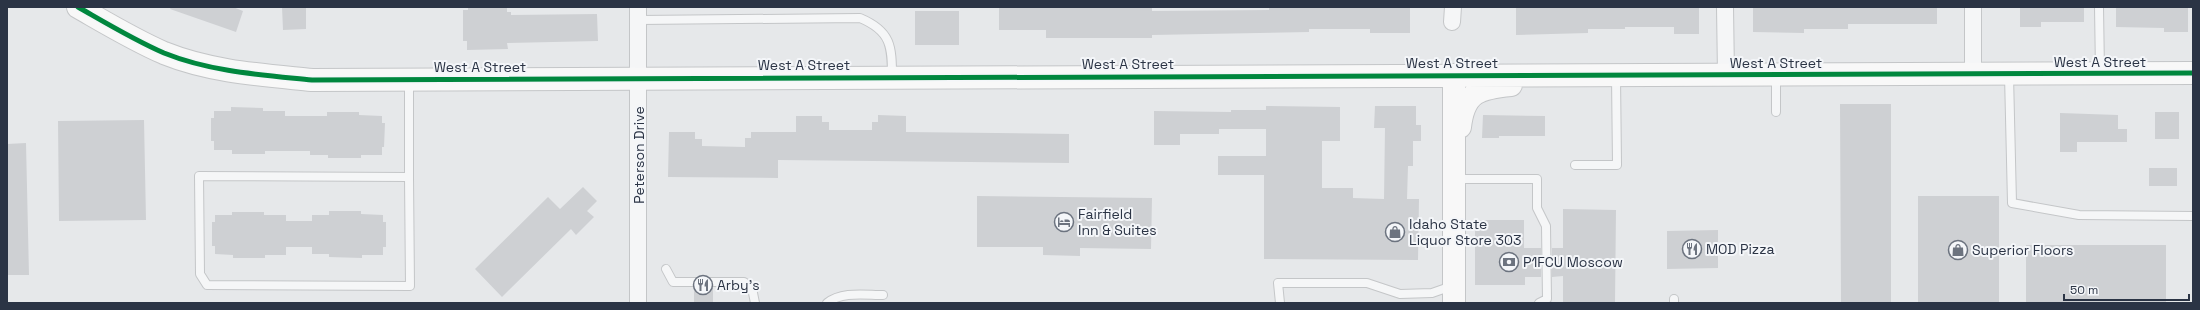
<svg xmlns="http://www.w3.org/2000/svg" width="2200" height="310" font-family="'Space Grotesk',sans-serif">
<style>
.building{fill:#ced0d3}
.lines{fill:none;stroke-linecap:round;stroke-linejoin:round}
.lane-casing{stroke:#c4c6c8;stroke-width:10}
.street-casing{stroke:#c4c6c8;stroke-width:18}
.secondary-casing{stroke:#c4c6c8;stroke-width:24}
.lane{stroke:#f5f6f7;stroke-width:8}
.street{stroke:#f5f6f7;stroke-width:16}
.secondary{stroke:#f8f8f8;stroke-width:22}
.cycleway-casing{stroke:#f4f6f9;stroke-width:8}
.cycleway{stroke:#00873e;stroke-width:5}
.labels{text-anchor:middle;stroke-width:4;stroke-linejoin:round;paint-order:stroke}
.street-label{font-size:14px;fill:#2b3445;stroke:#f4f6f9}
.poi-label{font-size:14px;fill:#2b3445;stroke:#f4f6f9;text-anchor:start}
</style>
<rect width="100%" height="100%" fill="#e6e8ea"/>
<path class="building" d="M171,7H233L243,11L236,32L170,9Z
M282,7H306V29L283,30Z
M468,7H507V12H511V15L597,14L598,41L507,43L508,49L467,50V41H463V10H468Z
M999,7H1152V11L1269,10V7L1410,8V33H1370V29H1309V32L1152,35V38H1046V30H999Z
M1516,7H1699V34H1674V27H1625V29H1588V33L1516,35Z
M1753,7H1937V24H1848V29H1804V33L1753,32Z
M2020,7H2084V22H2041V27H2020Z
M2116,7H2188V32H2164V28L2116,27Z
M915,11H959V45H915Z
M1840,104H1891V303H1841Z
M1266,106L1340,107V141H1322V188H1353V198L1384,199L1385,128H1374L1375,106H1416V125H1421V141H1413V166H1408L1407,199H1419L1418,260L1264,259V175H1218V156H1266V129H1219V134H1180V145H1154V111L1231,112V110H1266Z
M231,107L263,108V111H285V116H327V112H359V115L382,116V123H385L384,147H382V155H361V158H328V155H310V151H265V154H232V150H214V141H211V118H214V111H231Z
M2155,112H2179V139H2155Z
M2060,113L2118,115V129H2127V142H2077V152H2060Z
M878,115L906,116V132L1069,134V163L778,160V178L668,177L669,132H695V139H702V146L745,147V138H751V132H796V116H822V122H829V130H872V122H878Z
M1483,115L1545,116V136H1499V138H1482Z
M144,120L146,220L59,221L58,121Z
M26,143L29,275H7V144Z
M2149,168H2177V186H2149Z
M583,187L597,201L587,211L594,217L576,235L571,229L502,297L475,269L548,197L560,209Z
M977,196L1152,198L1151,249L1080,248V256L1043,255V247H977Z
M1918,196H1999V303H1918Z
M1563,209L1616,210L1615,303H1563V276L1552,277V248H1563Z
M329,211H361V214L383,215V222H386V247H383V255H362V258L329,257V254H312V247H286V255H265V258H233V255L215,254V246H212V222H215V215H232V212H264V215H286V221H312V215H329Z
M1475,220H1524V248H1541V277H1525V285H1475Z
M1718,230V268L1667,269V231Z
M2026,245H2166V303H2026Z
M694,288H713V303H694Z"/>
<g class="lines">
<defs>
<path id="lane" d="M2099,7L2100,72
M639,20L860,18C891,31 892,46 892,77
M1776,75V112
M2009,75L2012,203L2079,215L2193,216
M409,80V177
M1575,165H1617L1616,76
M199,176L409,177L410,286L207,285L200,274Z
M1455,179H1537V208L1546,226L1547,299L1539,303
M666,269L673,282H744L752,288L755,303
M1674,299V303
M827,303C842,291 865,295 883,295
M1280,303L1278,283H1367L1400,294L1432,293L1452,286"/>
<path id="street" d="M1725,7L1726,75
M1973,7V74
M1452,22L1453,7
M638,303V7"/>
<path id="secondary" d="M78,7C106,23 134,40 164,53C211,72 263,75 312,80L2193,73
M1460,127C1464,92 1479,88 1511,85
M1454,303V75"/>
</defs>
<use href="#lane" class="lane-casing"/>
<use href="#street" class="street-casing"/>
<use href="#secondary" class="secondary-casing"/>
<use href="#lane" class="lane"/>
<use href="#street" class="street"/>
<use href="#secondary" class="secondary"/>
<defs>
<path id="cycleway" d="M78,7C106,23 134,40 164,53C211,72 263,75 312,80L2193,73"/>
</defs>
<use href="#cycleway" class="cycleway-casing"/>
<use href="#cycleway" class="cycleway"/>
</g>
<defs>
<symbol id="hotel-ring" viewBox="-11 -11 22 22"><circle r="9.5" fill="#f4f6f9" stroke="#6c737f" stroke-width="1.5"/><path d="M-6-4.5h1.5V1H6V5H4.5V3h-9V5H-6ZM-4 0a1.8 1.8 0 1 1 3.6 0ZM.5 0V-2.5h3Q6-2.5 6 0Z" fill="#6c737f"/></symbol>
<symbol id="shop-ring" viewBox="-11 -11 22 22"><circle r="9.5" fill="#f4f6f9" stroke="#6c737f" stroke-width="1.5"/><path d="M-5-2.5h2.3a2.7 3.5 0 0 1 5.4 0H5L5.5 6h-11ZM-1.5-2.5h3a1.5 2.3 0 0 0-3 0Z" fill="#6c737f"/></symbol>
<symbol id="restaurant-ring" viewBox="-11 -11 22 22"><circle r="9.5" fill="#f4f6f9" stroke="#6c737f" stroke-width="1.5"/><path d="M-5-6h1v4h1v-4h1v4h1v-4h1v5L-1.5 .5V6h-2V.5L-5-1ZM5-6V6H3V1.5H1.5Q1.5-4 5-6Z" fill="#6c737f"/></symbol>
<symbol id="bank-ring" viewBox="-11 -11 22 22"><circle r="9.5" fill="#f4f6f9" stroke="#6c737f" stroke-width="1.5"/><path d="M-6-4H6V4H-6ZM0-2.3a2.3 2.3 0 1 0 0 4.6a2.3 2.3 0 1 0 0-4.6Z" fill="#6c737f"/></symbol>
</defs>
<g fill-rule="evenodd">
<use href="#hotel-ring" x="1053" y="211" width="22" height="22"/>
<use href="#shop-ring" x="1384" y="221" width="22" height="22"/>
<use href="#restaurant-ring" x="1681" y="238" width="22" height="22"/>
<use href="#shop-ring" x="1947" y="239" width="22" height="22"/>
<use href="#bank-ring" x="1498" y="251" width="22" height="22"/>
<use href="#restaurant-ring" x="692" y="274" width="22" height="22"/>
</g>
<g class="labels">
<g class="street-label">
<text x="2100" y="67">West A Street</text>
<text x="1452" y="68">West A Street</text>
<text x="1776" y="68">West A Street</text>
<text x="1128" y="69">West A Street</text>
<text x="804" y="70">West A Street</text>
<text x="480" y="72">West A Street</text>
<text transform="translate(639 155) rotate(-90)" y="5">Peterson Drive</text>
</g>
<g class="poi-label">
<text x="1078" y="219">Fairfield<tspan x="1078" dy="16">Inn &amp; Suites</tspan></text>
<text x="1409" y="229">Idaho State<tspan x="1409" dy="16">Liquor Store 303</tspan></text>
<text x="1706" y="254">MOD Pizza</text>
<text x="1972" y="255">Superior Floors</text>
<text x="1523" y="267">P1FCU Moscow</text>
<text x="717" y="290">Arby's</text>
</g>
</g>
<rect width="2200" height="310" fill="none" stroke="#2b3445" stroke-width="16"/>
<path d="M2064 294v6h125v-6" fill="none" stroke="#2b3445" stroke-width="2"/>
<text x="2070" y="294" font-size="12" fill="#2b3445" stroke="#f4f6f9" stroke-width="3" paint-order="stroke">50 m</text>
</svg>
